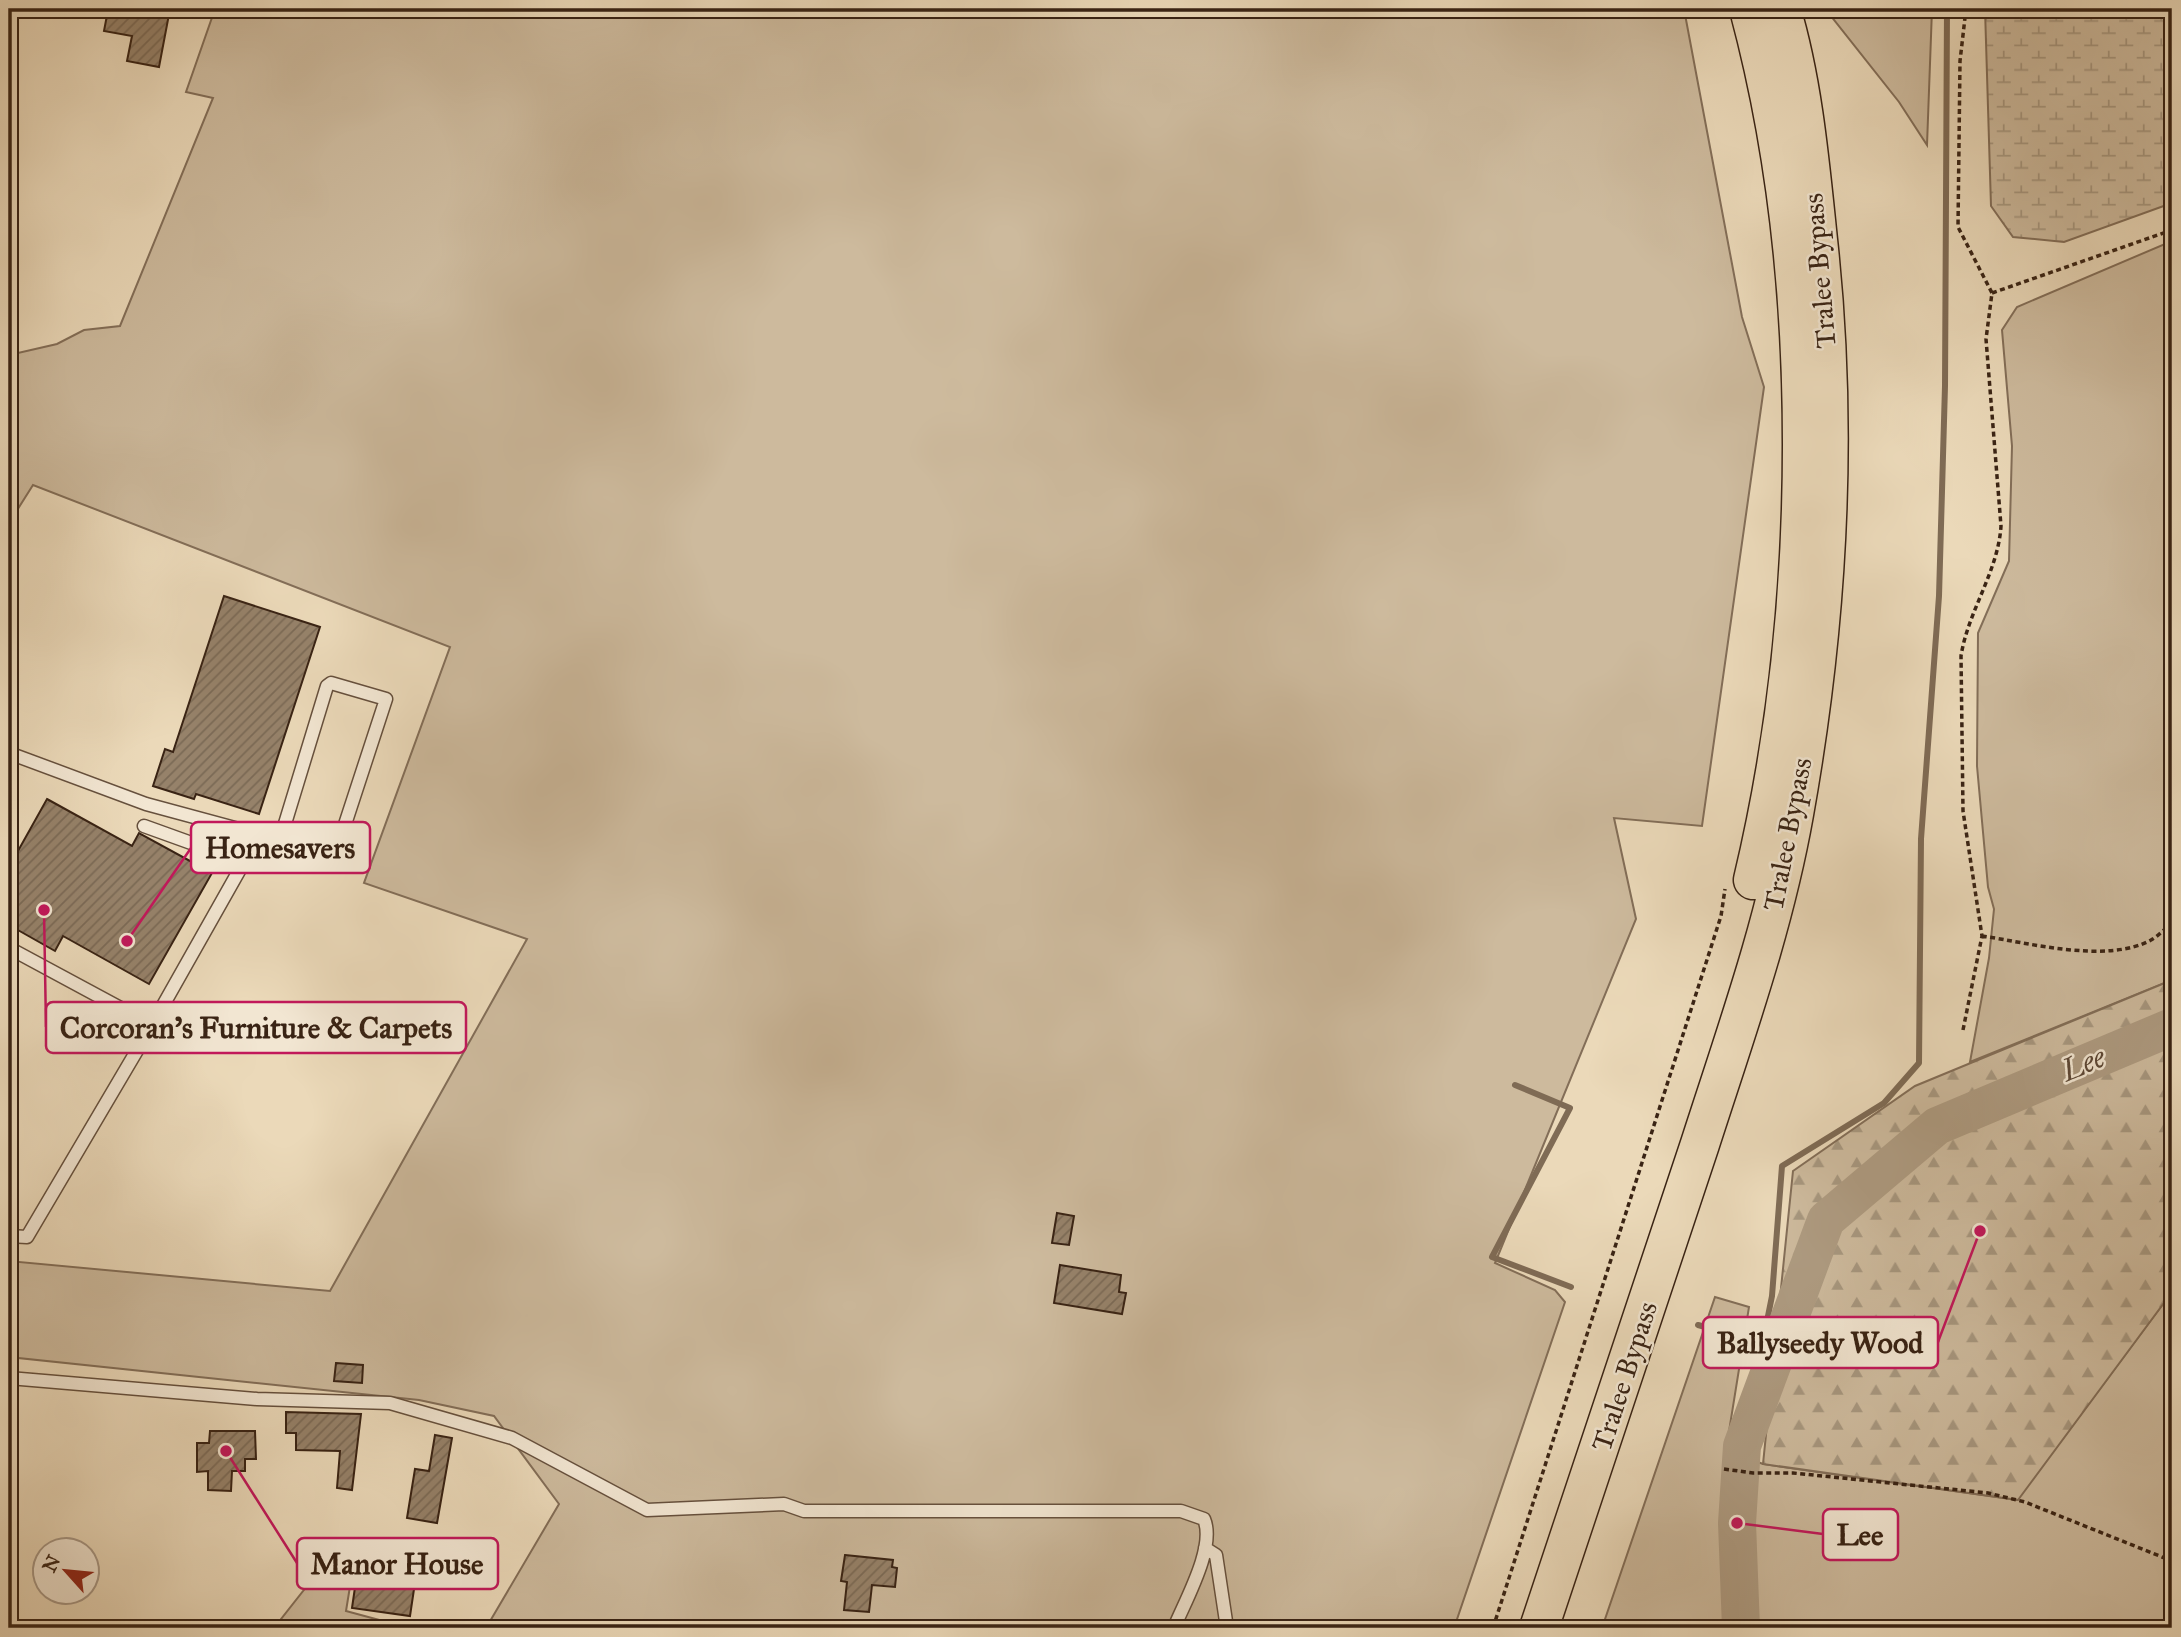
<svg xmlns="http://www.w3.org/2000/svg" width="2181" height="1637" font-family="'IM FELL Great Primer',serif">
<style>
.green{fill:#cdba9d;stroke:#836e58;stroke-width:2}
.forest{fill:url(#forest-firs);stroke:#836e58;stroke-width:2}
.wetland{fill:url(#wetland-marsh);stroke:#836e58;stroke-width:2}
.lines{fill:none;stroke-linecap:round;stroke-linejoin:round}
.stream{stroke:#7f6b55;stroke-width:6}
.river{stroke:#ae9b81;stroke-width:38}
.building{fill:url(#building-hatch);stroke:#392314;stroke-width:2}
.lane-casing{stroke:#66503d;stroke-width:15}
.highway-casing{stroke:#392314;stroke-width:41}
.path{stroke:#392314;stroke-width:3.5;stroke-dasharray:5 3.5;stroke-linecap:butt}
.lane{stroke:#f2e6d2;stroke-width:12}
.highway{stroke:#ebd9b9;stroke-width:38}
.labels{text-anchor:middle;stroke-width:5;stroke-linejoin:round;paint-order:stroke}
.street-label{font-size:28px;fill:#392314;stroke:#f2e6d2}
.water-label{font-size:30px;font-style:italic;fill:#5c4735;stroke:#f2e6d2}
.leader{fill:none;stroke:#c2185b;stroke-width:2.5}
.callout-dot{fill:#c2185b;stroke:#f2e6d2;stroke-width:2.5}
.callout{fill:#f2e6d2;stroke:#c2185b;stroke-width:2.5}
.callout-label{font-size:30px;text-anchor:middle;font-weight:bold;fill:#392314}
</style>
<defs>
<pattern id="forest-firs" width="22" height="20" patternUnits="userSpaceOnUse" patternTransform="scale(1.75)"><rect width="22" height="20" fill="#cdba9d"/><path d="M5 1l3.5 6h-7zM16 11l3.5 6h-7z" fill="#a7977f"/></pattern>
<pattern id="wetland-marsh" width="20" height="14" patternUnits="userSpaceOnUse" patternTransform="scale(1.75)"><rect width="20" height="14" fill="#cdba9d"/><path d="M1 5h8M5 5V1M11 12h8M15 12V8" fill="none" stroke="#a7977f"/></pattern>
<pattern id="building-hatch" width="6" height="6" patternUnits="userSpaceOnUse" patternTransform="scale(1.75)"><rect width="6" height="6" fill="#96826a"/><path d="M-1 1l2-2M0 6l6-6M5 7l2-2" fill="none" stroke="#7b6a56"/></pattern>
</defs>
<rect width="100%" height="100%" fill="#ebd9b9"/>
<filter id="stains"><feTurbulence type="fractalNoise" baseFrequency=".00286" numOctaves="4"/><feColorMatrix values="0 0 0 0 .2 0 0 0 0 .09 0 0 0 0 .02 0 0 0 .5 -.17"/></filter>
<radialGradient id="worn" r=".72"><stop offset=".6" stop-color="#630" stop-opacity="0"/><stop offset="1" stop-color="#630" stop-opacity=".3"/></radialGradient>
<path class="green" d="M215,9H1684L1742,317L1764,387L1702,826L1614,818L1636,919L1495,1263L1555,1290L1565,1302L1454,1628H486L559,1504L494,1416L419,1400L9,1357V1261L330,1291L527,939L364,883L450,647L33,485L9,523V355L57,344L84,330L120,326L213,98L186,92Z
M1830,9H1932L1927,145L1899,102L1831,16Z
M2172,241V980L1970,1062L1989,958L1994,909L1988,887L1977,766L1978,633L2009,561L2012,446L2002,330L2017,307Z
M2172,1292V1628H1602L1715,1297L1749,1307L1726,1450L1763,1464L2017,1500Z
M322,1567L353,1568L346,1611L409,1628H274Z"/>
<path class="forest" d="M2172,980V1292L2018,1500L1763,1464L1793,1171L1915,1086Z"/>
<path class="wetland" d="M1985,9H2172V203L2064,242L2013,237L1991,206Z"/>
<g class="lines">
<path class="stream" d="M1515,1085L1570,1108L1492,1257L1571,1287
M1698,1325L1761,1342
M1742,1446L1772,1296L1782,1166L1884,1103L1919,1063L1921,839L1939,596L1945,386L1947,9"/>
<path class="river" d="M1741,1628L1737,1523L1742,1446L1826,1220L1937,1126L2172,1027"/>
</g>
<path class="building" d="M137,9H170L159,67L127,61L132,36L104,31L108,10L136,15Z
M224,596L320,627L259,814L196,794L194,799L153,786L165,749L173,752Z
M47,799L132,846L139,833L212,873L149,984L63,936L55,951L9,925V867Z
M1057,1213L1074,1216L1069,1245L1052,1243Z
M1060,1265L1121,1275L1119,1292L1126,1293L1122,1314L1054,1303Z
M336,1363L363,1365L362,1383L334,1381Z
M286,1412L361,1414L352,1490L337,1488L340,1451L296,1450V1433H286Z
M210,1431H255L256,1459H245V1471H232L231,1491L208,1490V1471L197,1472V1443H209Z
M435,1435L452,1438L437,1523L407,1518L415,1469L429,1471Z
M845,1555L893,1560L892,1567L897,1568L895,1587L872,1585L869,1612L844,1610L847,1582L841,1581Z
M359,1560L417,1569L410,1616L352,1608Z"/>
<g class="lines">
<defs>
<path id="lane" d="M9,753L146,804L335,855L386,699L331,683L327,686L280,840
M144,826L244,862L152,1025
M9,948L152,1025L27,1237L9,1236
M9,1378L257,1399L390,1403L512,1438L647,1510L784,1504L804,1511H1181L1204,1519C1216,1547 1185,1601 1174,1628
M1205,1548L1216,1555L1227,1628"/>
<path id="highway" d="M1749,9C1821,277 1817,611 1753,880
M1539,1628C1593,1467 1647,1306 1700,1144C1735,1035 1774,927 1794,814C1828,624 1839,432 1818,240C1810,163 1803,82 1781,9"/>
</defs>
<use href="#lane" class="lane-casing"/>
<use href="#highway" class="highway-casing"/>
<path class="path" d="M1992,293L2172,230
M1982,936C2030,943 2107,964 2151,940C2158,936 2165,929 2172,923
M1963,1030L1982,936L1963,811L1961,656C1968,611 1998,572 2001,526L1986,339L1992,293L1958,227L1960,61L1966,9
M1724,1469L1753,1473H1793L1988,1493L2025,1502L2172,1561
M1493,1628L1721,916L1725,889"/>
<use href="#lane" class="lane"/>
<use href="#highway" class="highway"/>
</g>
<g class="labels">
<g class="street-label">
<text transform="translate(1819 271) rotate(-95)" y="10">Tralee Bypass</text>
<text transform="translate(1787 834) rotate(-79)" y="10">Tralee Bypass</text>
<text transform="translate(1624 1376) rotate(-72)" y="10">Tralee Bypass</text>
</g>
<g class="water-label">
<text transform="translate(2083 1064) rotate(-23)" y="10">Lee</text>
</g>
</g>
<path class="leader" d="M127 941L191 848M44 910L46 1027M1980 1231L1938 1342M1737 1523L1823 1534M226 1451L297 1563"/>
<g class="callout-dot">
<circle cx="127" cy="941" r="7"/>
<circle cx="44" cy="910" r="7"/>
<circle cx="1980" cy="1231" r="7"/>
<circle cx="1737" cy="1523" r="7"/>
<circle cx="226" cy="1451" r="7"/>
</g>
<g class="callout">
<rect x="191" y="822" width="179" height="51" rx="7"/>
<rect x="46" y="1002" width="420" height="51" rx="7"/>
<rect x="1703" y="1317" width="235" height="51" rx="7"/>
<rect x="1823" y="1509" width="75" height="51" rx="7"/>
<rect x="297" y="1538" width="201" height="51" rx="7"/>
</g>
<g class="callout-label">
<text x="280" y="858">Homesavers</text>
<text x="256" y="1038">Corcoran's Furniture &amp; Carpets</text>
<text x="1820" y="1353">Ballyseedy Wood</text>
<text x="1860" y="1545">Lee</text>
<text x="397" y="1574">Manor House</text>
</g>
<rect width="2181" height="1637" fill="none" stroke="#ebd9b9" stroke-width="35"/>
<rect x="10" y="10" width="2160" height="1616" fill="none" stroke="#392314" stroke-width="3.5"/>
<rect x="18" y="18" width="2146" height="1602" fill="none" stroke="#392314" stroke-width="2"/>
<g transform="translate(66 1571) rotate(297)"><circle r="33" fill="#f2e6d2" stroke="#a89886" stroke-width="2"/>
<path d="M0-5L12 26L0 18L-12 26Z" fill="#8f2418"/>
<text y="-10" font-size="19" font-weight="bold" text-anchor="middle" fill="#392314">N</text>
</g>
<rect width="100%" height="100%" filter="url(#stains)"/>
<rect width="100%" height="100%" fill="url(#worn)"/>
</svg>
